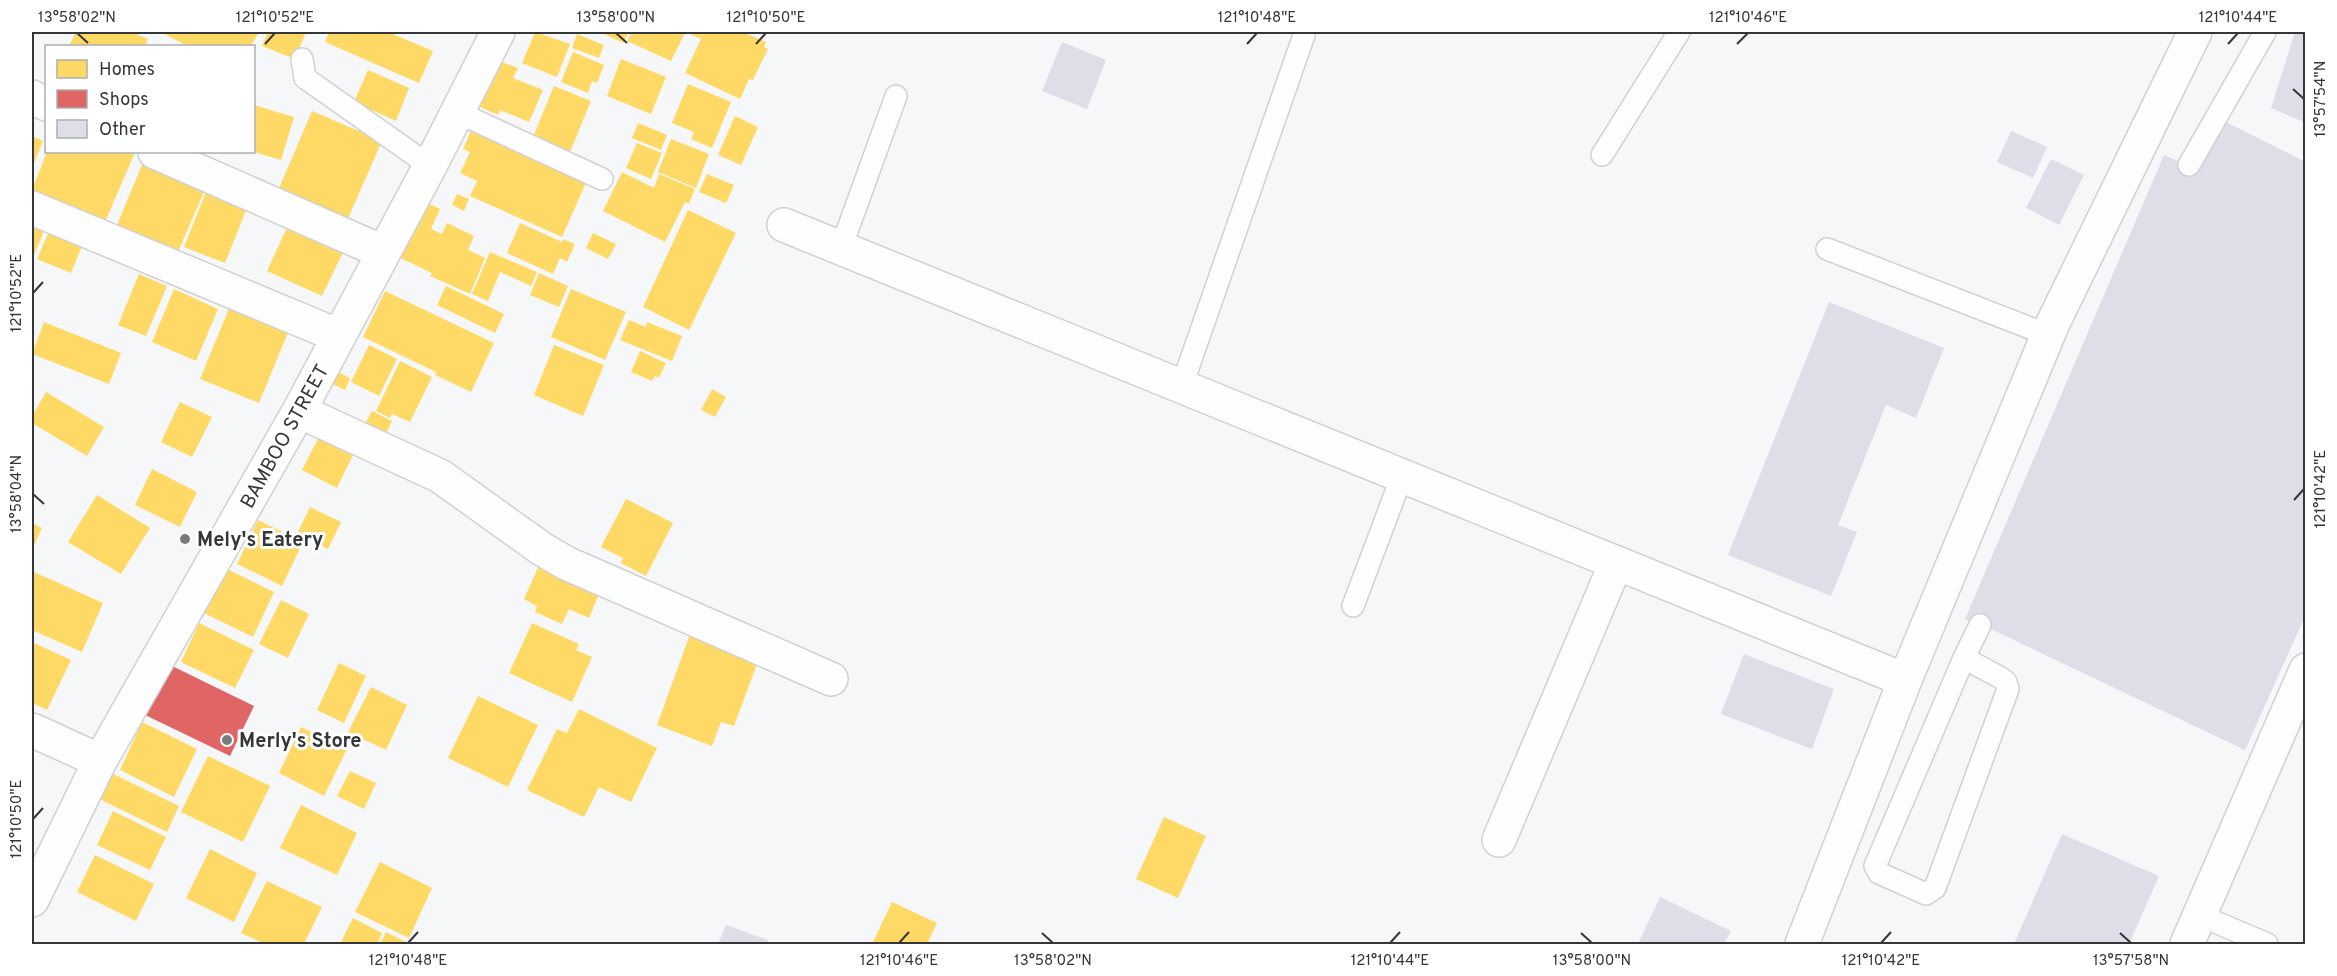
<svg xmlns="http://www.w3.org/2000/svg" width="2337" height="976" font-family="Overpass,sans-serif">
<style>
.homes{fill:#ffd966}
.shops{fill:#e06666}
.building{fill:#dedee8}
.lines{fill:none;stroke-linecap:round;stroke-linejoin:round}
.service-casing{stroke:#d0d1d2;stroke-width:24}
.minor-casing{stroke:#d0d1d2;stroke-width:36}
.service{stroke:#fefefe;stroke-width:21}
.minor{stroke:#fefefe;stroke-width:33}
.ticks{fill:none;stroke:#353637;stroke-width:2}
.poi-dot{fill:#787a7b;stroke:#fff;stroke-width:2}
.labels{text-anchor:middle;stroke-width:6;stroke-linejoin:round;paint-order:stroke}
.street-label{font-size:20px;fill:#353637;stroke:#fff}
.poi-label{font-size:20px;font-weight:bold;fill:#353637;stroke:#fff;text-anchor:start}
.neatline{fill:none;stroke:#353637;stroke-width:2}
.ticks-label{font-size:15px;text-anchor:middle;fill:#353637}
</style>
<rect width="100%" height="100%" fill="#f5f7f9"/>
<path class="homes" d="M76,32H132L148,39L145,46H69Z
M161,32H259L251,46H187Z
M268,32H306L295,59L262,46Z
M329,32H388L433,51L419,83L325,42Z
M535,32L570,44L557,77L522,63Z
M600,32H629L623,43Z
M632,32H682L685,33L671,61L627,41Z
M689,32H743L766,42L764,47L768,49L753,80L749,79L740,99L685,73L701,39L688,33Z
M577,34L604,45L599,58L572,48Z
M573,52L604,65L597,83L592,81L588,93L561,82Z
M621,59L666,77L651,114L607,96Z
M497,60L518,68L513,78L543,90L529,122L500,110L498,115L478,106Z
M368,70L409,88L396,121L354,102Z
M688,84L731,102L712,148L691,139L694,132L672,123Z
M554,86L591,101L570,152L533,137Z
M254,105L294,117L281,160L254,152Z
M312,111L382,141L346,223L277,193Z
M735,116L758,127L741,165L718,155Z
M638,123L667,135L661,150L632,138Z
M473,126L586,183L562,237L470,196L477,181L460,173L470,152L463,149Z
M32,136L43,141L32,168Z
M671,139L709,154L696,188L658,172Z
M637,143L662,153L651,179L626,168Z
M47,152H135L105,222L32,190Z
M147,153L209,180L178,252L117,225Z
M622,172L654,188L659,174L695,189L689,204L685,202L665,242L603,211Z
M707,174L734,185L726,203L699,192Z
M210,182L251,198L225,263L184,247Z
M457,194L469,199L464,211L452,205Z
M425,202L440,209L431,229L442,234L447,223L474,236L468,250L485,258L470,294L430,276L432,273L400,258Z
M688,210L736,233L689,330L643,307Z
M32,212L49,219L32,260Z
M54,220L87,234L71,273L37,259Z
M290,221L346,246L322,296L267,271Z
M520,223L562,242L563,239L575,244L567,262L560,258L553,274L507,253Z
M593,233L616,244L608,259L586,248Z
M490,252L537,272L531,286L500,272L488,301L472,294Z
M539,273L568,286L559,307L530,295Z
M139,274L167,286L146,336L118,325Z
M446,286L504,314L495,333L437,305Z
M174,289L218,309L196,361L152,342Z
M571,289L626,312L605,360L551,337Z
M385,291L494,343L471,392L435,375L436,372L363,337Z
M230,306L289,330L259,403L200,379Z
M629,320L646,327L647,322L682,336L672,361L620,340Z
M44,322L121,353L109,384L32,354Z
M369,345L397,359L379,396L351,382Z
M554,345L604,365L583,416L534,395Z
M640,351L666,363L659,378L655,376L652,381L631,372Z
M400,361L432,377L410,422L392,414L390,418L376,411Z
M338,372L350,378L345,390L333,384Z
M712,389L726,397L715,417L701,410Z
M46,392L104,427L87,456L32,423V416Z
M180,402L212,417L192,457L161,442Z
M372,411L392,421L385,436L364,426Z
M320,435L354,453L337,488L302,470Z
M152,469L197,492L180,527L135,505Z
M97,495L150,528L121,574L68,542Z
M626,499L673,523L646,576L621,563L623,558L601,547Z
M310,507L341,522L328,549L297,534Z
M258,520L303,542L282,586L237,564Z
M32,523L42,528L32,550Z
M541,561L601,589L589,618L569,609L562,624L535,612L537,606L524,599Z
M225,568L274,592L253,637L204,613Z
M32,571L103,603L82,652L32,630Z
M281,600L309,614L288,658L259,644Z
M199,623L254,650L235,688L181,662Z
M532,623L579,644L576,650L592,657L572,702L509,673Z
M693,626L760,656L734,726L721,722L712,746L657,725Z
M32,642L71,660L47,710L32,703Z
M339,663L366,676L344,723L317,710Z
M371,687L407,705L386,750L348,732Z
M478,696L538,725L508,787L448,758Z
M579,709L657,748L631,802L599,787L584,817L527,790L557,729L567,733Z
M142,722L197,749L174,797L120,770Z
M301,727L347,749L324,796L279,773Z
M208,756L270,786L243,842L181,812Z
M103,769L179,806L167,832L91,795Z
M350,771L376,783L364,809L337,796Z
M301,805L357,833L337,875L280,848Z
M113,811L166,837L150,870L97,845Z
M1164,817L1206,836L1178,898L1136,879Z
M210,849L257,873L234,922L186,898Z
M95,855L154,884L136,921L77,892Z
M380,862L432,888L409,938L355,912Z
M267,881L322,907L304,944H265L241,933Z
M892,902L937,923L927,944H872Z
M353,918L382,933L377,944H340Z
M386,932L410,944H380Z"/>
<path class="shops" d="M166,663L254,706L230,756L141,713Z"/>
<path class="building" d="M2295,32H2306V123L2271,108Z
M1062,42L1106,60L1087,109L1042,91Z
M2224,121L2306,162V614L2245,750L1997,632L1965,619L2164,155L2199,170Z
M2011,131L2047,147L2033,178L1997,162Z
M2051,159L2084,175L2059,225L2026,208Z
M1829,302L1944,348L1916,418L1886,405L1838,525L1857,532L1831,596L1728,555Z
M1744,654L1834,689L1812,749L1721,714Z
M2062,834L2159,876L2129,944H2014Z
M1660,897L1731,931L1724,944H1638Z
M726,925L768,940L766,944H718Z"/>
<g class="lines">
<defs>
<path id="service" d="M302,59L305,78L430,166
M457,112L602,179
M1602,155L1679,32
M2189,165L2265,32
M841,248L896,96
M1827,249L2048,335
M1181,388L1304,35
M1353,606L1402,476
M1964,658L2001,678L2006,682L2008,689L1935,888L1926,894L1879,873L1875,866L1964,658L1980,625
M2199,915L2267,944"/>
<path id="minor" d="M32,97L46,104
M155,152L383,252
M32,208L339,336
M784,225L1905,680
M299,411L440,476L542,549L566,563L831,679
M32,730L100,761
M1499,840L1616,563
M32,900L100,761L299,411L430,166L498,32
M1802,944L1905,680L2053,323L2195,32
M2187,944L2306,670"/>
</defs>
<use href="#service" class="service-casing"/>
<use href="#minor" class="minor-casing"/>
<use href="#service" class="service"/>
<use href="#minor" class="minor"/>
</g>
<path class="ticks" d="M77,33L88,43M616,33L627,43M265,44L275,33M756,44L766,33M1247,44L1257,33M1737,44L1748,33M2228,44L2238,33M2293,89L2304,99M33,293L43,282M33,494L44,504M2294,500L2304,489M33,819L43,808M1042,933L1053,943M1581,933L1592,943M2120,933L2131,943M408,943L418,932M899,943L909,932M1390,943L1400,932M1881,943L1891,932"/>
<g class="poi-dot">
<circle cx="185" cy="539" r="6"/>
<circle cx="227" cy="740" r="6"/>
</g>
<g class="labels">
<g class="street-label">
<text transform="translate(284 436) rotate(-61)" y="7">BAMBOO STREET</text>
</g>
<g class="poi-label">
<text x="197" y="546">Mely's Eatery</text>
<text x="239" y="747">Merly's Store</text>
</g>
</g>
<rect width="2337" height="976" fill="none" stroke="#ffffff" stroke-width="66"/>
<rect x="45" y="45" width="210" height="108" fill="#ffffff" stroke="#aeafaf" stroke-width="1.5"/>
<rect x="57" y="60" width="30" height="18" fill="#ffd966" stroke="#aeafaf" stroke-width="1.5"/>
<text x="99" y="75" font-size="18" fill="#353637">Homes</text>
<rect x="57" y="90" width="30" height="18" fill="#e06666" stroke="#aeafaf" stroke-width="1.5"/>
<text x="99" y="105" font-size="18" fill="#353637">Shops</text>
<rect x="57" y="120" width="30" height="18" fill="#dedee8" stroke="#aeafaf" stroke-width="1.5"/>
<text x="99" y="135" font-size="18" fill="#353637">Other</text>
<rect x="33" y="33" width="2271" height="910" class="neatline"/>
<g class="ticks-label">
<text x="77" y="22">13°58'02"N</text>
<text x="275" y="22">121°10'52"E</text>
<text x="616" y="22">13°58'00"N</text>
<text x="766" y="22">121°10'50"E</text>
<text x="1257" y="22">121°10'48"E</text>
<text x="1748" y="22">121°10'46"E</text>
<text x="2238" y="22">121°10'44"E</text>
<text transform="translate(2320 99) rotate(-90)" y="5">13°57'54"N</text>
<text transform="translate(16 293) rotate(-90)" y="5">121°10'52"E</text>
<text transform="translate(2320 489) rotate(-90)" y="5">121°10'42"E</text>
<text transform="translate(16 494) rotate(-90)" y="5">13°58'04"N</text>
<text transform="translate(16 819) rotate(-90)" y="5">121°10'50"E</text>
<text x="408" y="965">121°10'48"E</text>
<text x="899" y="965">121°10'46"E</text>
<text x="1053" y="965">13°58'02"N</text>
<text x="1390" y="965">121°10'44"E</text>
<text x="1592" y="965">13°58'00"N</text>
<text x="1881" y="965">121°10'42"E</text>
<text x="2131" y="965">13°57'58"N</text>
</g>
</svg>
